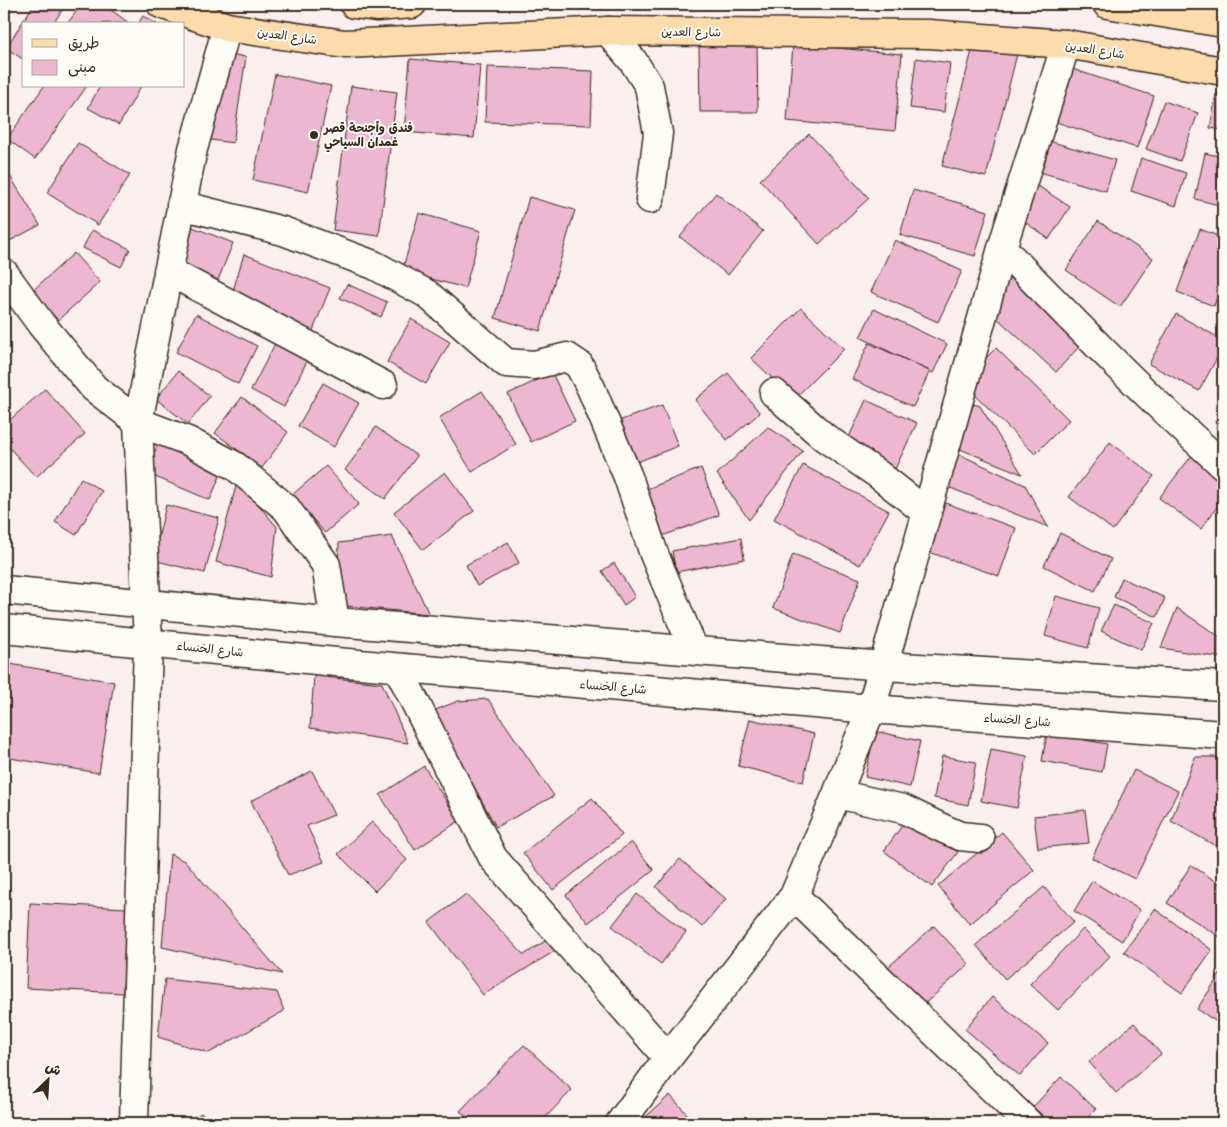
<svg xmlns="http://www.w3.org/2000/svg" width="1227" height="1127" font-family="'Playpen Sans','Playpen Sans Arabic',sans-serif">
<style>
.building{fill:#edb7d1;stroke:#3b2a1e}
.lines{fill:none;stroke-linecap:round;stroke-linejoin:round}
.minor-casing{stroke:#3b2a1e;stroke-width:31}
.tertiary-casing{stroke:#3b2a1e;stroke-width:31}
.primary-casing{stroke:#3b2a1e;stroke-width:31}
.minor{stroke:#fdfcf7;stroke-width:28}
.tertiary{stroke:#fdfcf7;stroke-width:28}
.primary{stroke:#fcdcac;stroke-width:28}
.poi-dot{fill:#3b2a1e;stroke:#fdfcf7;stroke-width:2}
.labels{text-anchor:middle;stroke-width:4;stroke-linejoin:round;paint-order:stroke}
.street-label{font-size:12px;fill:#3b2a1e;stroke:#fdfcf7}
.poi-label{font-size:12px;font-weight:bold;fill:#3b2a1e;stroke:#fdfcf7;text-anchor:start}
</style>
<rect width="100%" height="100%" fill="#faeeef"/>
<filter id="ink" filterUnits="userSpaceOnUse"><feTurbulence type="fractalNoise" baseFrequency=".02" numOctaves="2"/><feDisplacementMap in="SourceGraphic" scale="10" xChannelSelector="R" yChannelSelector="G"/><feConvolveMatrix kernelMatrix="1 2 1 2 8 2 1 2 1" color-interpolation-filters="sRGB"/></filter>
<g filter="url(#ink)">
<path class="building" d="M34,4H66L53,24H24V60L6,48Z
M82,4H103L129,23L67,24Z
M143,16L157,24H138Z
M974,43L1017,54L986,177L942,166Z
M793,44L902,54L895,131L787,121Z
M757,45L758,112H700L699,46Z
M217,52L246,57L233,143L204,139Z
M916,58L950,63L944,112L910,108Z
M410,59L480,65L474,138L404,132Z
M487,67L593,71L591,125L485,122Z
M1066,67L1154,96L1137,148L1050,120Z
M275,74L331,86L308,192L253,180Z
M44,86H87L35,159L7,139Z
M100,86H141L119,125L88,108Z
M351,86L397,92L379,236L333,230Z
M1216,94L1223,95V130L1210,128Z
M1164,101L1198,113L1180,161L1146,149Z
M809,134L869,198L819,244L760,180Z
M1042,139L1115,160L1106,191L1033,170Z
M78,143L130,175L98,225L47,193Z
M1205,153L1223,157V206L1195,199Z
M1141,158L1186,173L1176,206L1131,191Z
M10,176L40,225L4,244V180Z
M1023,176L1070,207L1049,239L1002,206Z
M913,190L988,211L975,256L900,235Z
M716,193L763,231L728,275L680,237Z
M529,197L575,210L540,331L495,318Z
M419,213L481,231L465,288L402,271Z
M1098,221L1153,258L1120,307L1066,270Z
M190,226L233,243L218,280L174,262Z
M1200,229L1223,238V280L1214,306L1177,292Z
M92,230L130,249L121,267L83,248Z
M895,240L962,271L938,322L871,292Z
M74,253L100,282L58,320L31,292Z
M244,254L330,288L312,333L232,294Z
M1014,271L1087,338L1056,372L983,305Z
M347,284L387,302L381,317L340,298Z
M801,308L844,349L794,399L751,358Z
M874,309L947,344L933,373L860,337Z
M196,314L257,346L238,384L176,352Z
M1176,314L1223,340V347L1199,391L1149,364Z
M411,319L450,342L426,384L387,362Z
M277,340L309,357L284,407L251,390Z
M869,343L930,371L913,407L852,379Z
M996,348L1069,420L1035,454L962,382Z
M178,371L210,396L188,424L156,399Z
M552,373L575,421L531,442L508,394Z
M728,373L760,413L727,440L695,400Z
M323,383L359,403L334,447L298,426Z
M45,389L85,434L36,477L4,442V425Z
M482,391L516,444L472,472L439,418Z
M242,397L288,432L262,468L215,433Z
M866,400L917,423L894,471L844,448Z
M974,404L980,406L1022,474L955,447Z
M662,405L678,446L624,467L608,425Z
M1223,406V427L1215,422Z
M376,427L417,456L385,499L345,470Z
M768,427L803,451L749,520L717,474Z
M160,439L224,466L210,500L146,473Z
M1110,442L1154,476L1113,530L1069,497Z
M1200,445L1223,462V499L1201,529L1159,498Z
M952,451L1025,485L1048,527L938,483Z
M803,465L889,511L860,565L774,519Z
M326,466L359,504L325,533L292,495Z
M701,468L719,515L657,538L639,492Z
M445,472L474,511L423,550L394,512Z
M81,478L102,491L76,535L55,522Z
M236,486L248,492L277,527L271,577L216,562Z
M934,499L1016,528L999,576L917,548Z
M166,505L219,518L205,573L153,560Z
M1060,533L1111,559L1095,591L1044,566Z
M392,536L429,614L336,605L339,543Z
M741,538L744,559L676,572L672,551Z
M508,542L519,563L477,586L466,565Z
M793,554L860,579L840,633L773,608Z
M614,563L635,597L624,605L602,571Z
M1122,578L1165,598L1157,617L1114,597Z
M1056,596L1099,608L1088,648L1045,636Z
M1114,605L1154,623L1141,650L1101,631Z
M1177,608L1223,639V658L1161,648Z
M4,663L114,682L99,773L4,757Z
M314,676L382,683L408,743L310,728Z
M488,699L554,796L496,827L433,711L458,701Z
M750,719L814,734L803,782L738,766Z
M875,731L920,741L910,787L865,777Z
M1047,733L1107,744L1102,772L1042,761Z
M991,749L1027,756L1017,808L981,801Z
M942,756L976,762L968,805L934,798Z
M1195,757H1223V850L1171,821Z
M424,766L459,821L415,850L380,795Z
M1134,770L1178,791L1135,879L1092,858Z
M312,771L334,815L307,826L324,862L288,875L251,801Z
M592,798L622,835L553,890L523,853Z
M1085,810L1089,843L1038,848L1034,816Z
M909,816L958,852L932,887L884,851Z
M372,822L407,860L375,891L338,854Z
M1002,832L1034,870L970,924L938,886Z
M631,842L654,870L588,923L566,895Z
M170,854L186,862L282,974L162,947Z
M680,859L726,899L702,927L656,887Z
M1191,865L1223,886V939L1167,903Z
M1092,881L1140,910L1122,941L1074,911Z
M1044,887L1074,922L1005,979L976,945Z
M466,894L524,955L545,941L555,951L483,995L429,922Z
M637,894L686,932L661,964L612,926Z
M30,903L126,908L123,993L26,988Z
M1155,909L1212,950L1182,993L1124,952Z
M934,926L969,964L921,1007L886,969Z
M1083,929L1110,956L1058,1010L1030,984Z
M1223,970V1026L1197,1009Z
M165,979L277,992L284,1011L209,1053L158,1037Z
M992,997L1048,1043L1020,1076L965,1029Z
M1134,1023L1161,1054L1116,1093L1089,1062Z
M524,1045L572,1090L540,1123H473L460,1111Z
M1061,1077L1096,1109L1082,1123H1051L1033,1107Z
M670,1095L695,1123H639Z
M201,1113L210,1123H188Z
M1105,1117L1112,1123H1098Z"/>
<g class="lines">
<defs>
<path id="minor" d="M608,31L633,61L649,86L658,133L650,199
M181,205L283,231L374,265L427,294L506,363L534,365L567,357L579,365L591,388L628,477L654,554L694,650
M1002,248C1074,322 1146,396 1223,465
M168,271L383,385
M4,273L41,324L94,388L138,422L188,441L235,466L286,508L326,565L335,622
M774,393L824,437L879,475L927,513
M398,668L493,858L668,1058
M837,794L903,809L944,829L960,836L980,838
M794,896L1028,1123
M134,1123L148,643L138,422L193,149L227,27
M620,1123L668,1058L794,896L837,794L871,709L1002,248L1066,44"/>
<path id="tertiary" d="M4,590L335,622L884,666L1223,686
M4,629L336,662L871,709L1223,735"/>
<path id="primary" d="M161,4L227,27L345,44L608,31L929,34L1066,44L1223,71
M354,4L376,7L412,4
M1107,4L1223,23"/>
</defs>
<use href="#minor" class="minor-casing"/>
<use href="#tertiary" class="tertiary-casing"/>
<use href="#primary" class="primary-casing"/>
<use href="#minor" class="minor"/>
<use href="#tertiary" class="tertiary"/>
<use href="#primary" class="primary"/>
</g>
</g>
<circle class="poi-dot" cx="314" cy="135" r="5"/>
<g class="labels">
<g class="street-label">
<text transform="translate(691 32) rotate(1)" y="4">شارع العدين</text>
<text transform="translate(287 36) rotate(8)" y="4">شارع العدين</text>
<text transform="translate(1095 50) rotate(9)" y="4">شارع العدين</text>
<text transform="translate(210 649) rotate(6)" y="4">شارع الخنساء</text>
<text transform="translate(613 687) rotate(5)" y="4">شارع الخنساء</text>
<text transform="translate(1017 720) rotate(4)" y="4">شارع الخنساء</text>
</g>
<g class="poi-label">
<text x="324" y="132">فندق وأجنحة قصر<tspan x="324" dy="14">غمدان السياحي</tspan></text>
</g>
</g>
<rect width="1227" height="1127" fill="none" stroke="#fdfcf7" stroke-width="20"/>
<rect x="10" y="10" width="1207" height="1107" fill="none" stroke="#3b2a1e" stroke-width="2" filter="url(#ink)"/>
<rect x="22" y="22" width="162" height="65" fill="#fdfcf7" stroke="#afa8a0"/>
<rect x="32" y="39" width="25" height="8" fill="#fcdcac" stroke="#afa8a0"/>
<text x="68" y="48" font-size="15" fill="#3b2a1e">طريق</text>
<rect x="32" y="60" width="25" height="15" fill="#edb7d1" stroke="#afa8a0"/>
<text x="68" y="72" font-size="15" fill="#3b2a1e">مبنى</text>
<g transform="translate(48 1080) rotate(25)" stroke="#fdfcf7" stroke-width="4" paint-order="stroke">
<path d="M0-4L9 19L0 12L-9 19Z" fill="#3b2a1e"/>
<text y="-8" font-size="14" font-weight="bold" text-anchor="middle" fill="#3b2a1e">ش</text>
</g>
</svg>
